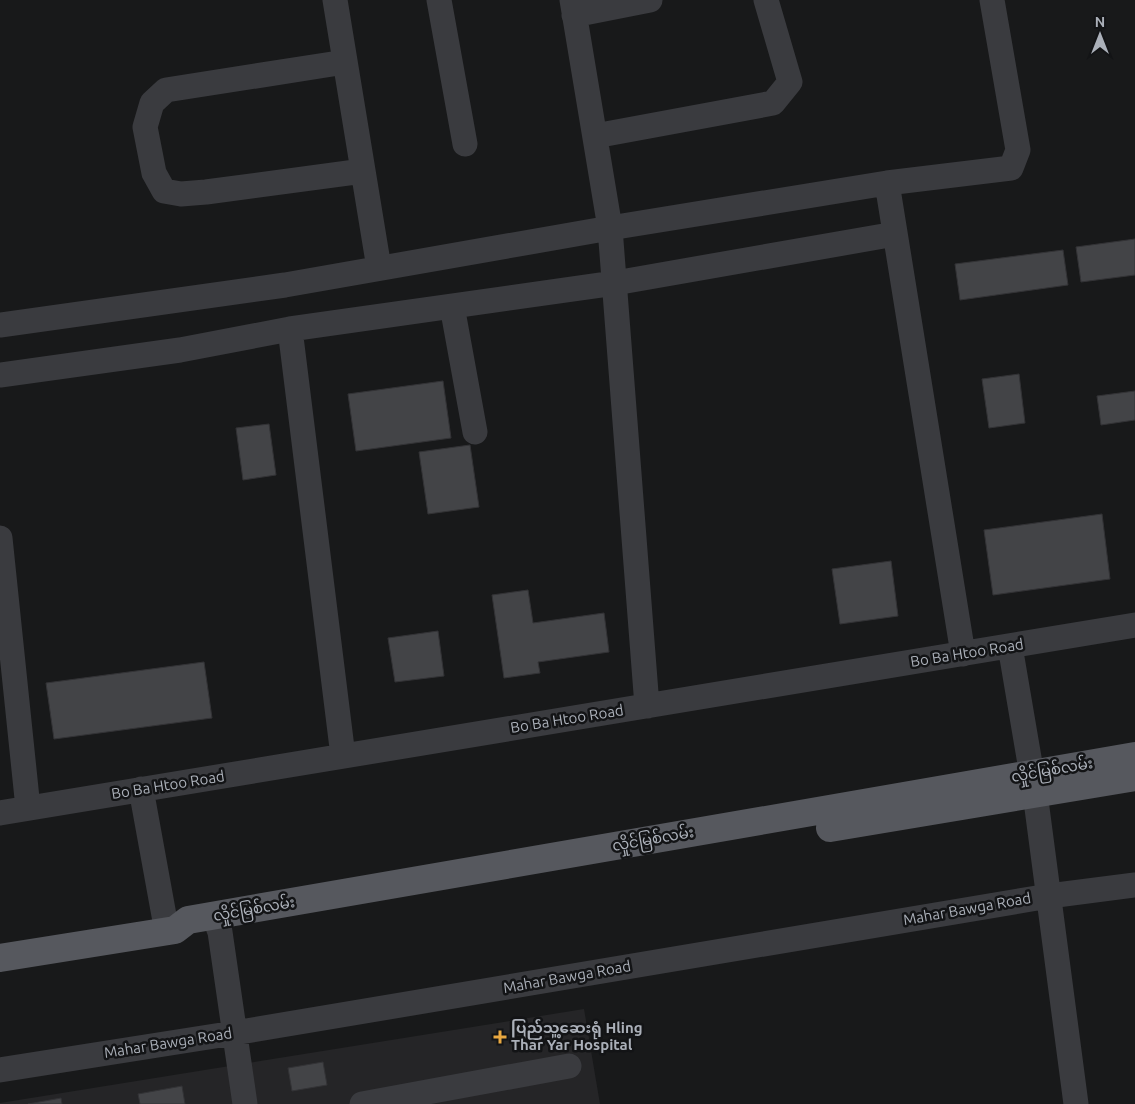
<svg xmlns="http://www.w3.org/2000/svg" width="1135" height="1104" font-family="Ubuntu,'Noto Sans Myanmar',sans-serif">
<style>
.built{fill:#252527}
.building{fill:#434447;stroke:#333336}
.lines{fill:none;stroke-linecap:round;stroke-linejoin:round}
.minor{stroke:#3a3b3f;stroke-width:25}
.major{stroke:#56585e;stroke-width:28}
.poi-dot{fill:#e9a841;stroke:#131416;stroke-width:2}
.labels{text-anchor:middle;stroke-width:5;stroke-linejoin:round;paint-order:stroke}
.street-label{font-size:15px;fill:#abb0b9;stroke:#131416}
.poi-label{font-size:15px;font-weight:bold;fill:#abb0b9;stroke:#131416;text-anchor:start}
</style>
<rect width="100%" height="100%" fill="#18191a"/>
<path class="built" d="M584,1009L600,1104H0V1103Z"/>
<path class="building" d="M1135,239V275L1081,282L1076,247Z
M1063,250L1068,285L960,300L955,264Z
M1019,374L1025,423L989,428L982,379Z
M443,381L451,438L356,451L348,394Z
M1135,391V420L1101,425L1097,396Z
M269,424L276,475L243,480L236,428Z
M470,445L479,507L428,514L419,452Z
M1102,514L1110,579L993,595L984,530Z
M891,561L898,616L840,624L832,569Z
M528,590L533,623L604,613L609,652L538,662L540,673L504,678L492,595Z
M438,631L444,676L395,682L388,638Z
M204,662L212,718L54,739L46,683Z
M323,1062L327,1085L292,1091L288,1068Z
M182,1086L185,1104H140L138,1094Z
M61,1098L62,1104H28Z"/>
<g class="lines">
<path class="minor" d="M335,0L379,268
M439,0L465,144
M572,0L610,228L647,706
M574,15L650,0
M345,62L166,90L152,103L145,127L154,173L164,191L181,194L206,192L363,171
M595,136L773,103L790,82L766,0
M887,183L963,654
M452,306L475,432
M0,325L285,285L610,228L887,183L1011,168L1018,150L992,0
M290,329L343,756
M0,375L180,350L290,329L615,283L895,234
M0,538L28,808
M1010,646L1035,793L1076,1104
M141,789L167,932
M0,813L1135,625
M214,916L220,932L245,1104
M0,1070L234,1033L1049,896L1135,885
M362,1104L569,1066"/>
<path class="major" d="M830,828L1135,777
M0,958L175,930L188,920L1135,756"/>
</g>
<path class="poi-dot" d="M497.5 1029.5h5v5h5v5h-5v5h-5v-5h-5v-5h5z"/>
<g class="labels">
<g class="street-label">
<text transform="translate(967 653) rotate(-9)" y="5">Bo Ba Htoo Road</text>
<text transform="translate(567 719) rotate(-9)" y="5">Bo Ba Htoo Road</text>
<text transform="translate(1052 770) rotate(-10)" y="5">လှိုင်မြစ်လမ်း</text>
<text transform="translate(168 785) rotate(-9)" y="5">Bo Ba Htoo Road</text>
<text transform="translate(653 839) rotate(-10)" y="5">လှိုင်မြစ်လမ်း</text>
<text transform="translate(254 909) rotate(-10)" y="5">လှိုင်မြစ်လမ်း</text>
<text transform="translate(967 909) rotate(-10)" y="5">Mahar Bawga Road</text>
<text transform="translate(567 977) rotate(-10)" y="5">Mahar Bawga Road</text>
<text transform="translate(168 1043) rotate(-9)" y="5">Mahar Bawga Road</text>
</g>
<g class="poi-label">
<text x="511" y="1033">ပြည်သူ့ဆေးရုံ Hling<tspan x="511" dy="17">Thar Yar Hospital</tspan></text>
</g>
</g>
<g transform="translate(1100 35)" stroke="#131416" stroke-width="4" paint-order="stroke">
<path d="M0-4L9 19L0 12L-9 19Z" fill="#abb0b9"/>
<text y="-8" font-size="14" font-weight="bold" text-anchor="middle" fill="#abb0b9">N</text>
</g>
</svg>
